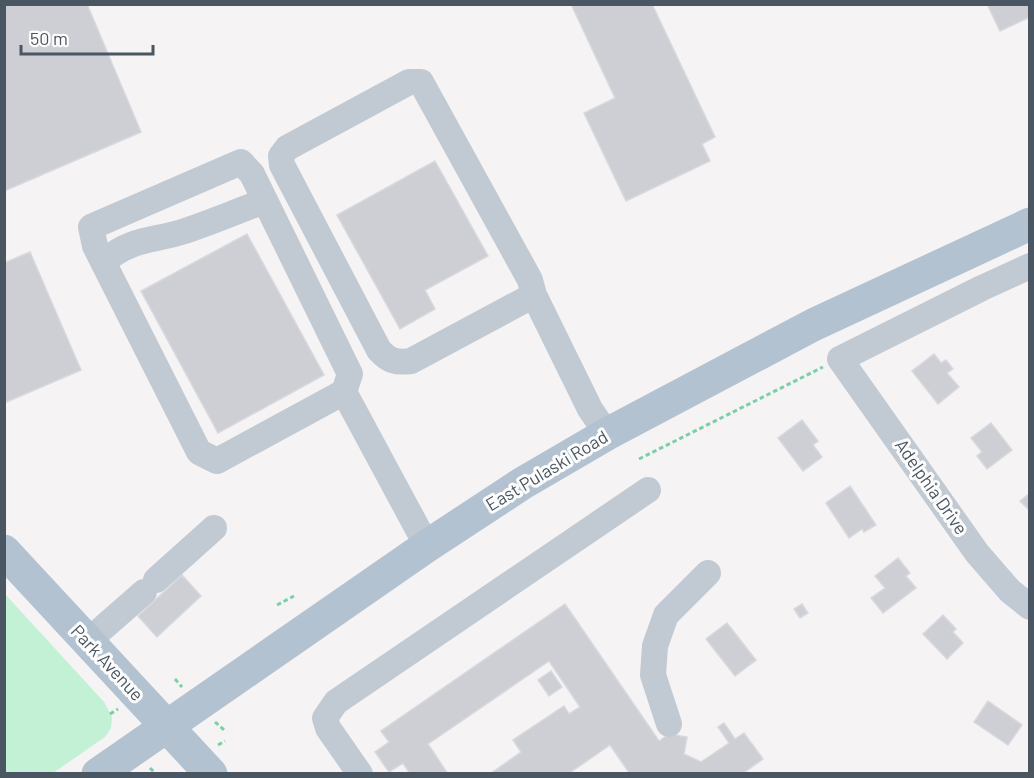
<svg xmlns="http://www.w3.org/2000/svg" width="1034" height="778" font-family="Barlow,sans-serif">
<style>
.green{fill:#c3f1d5}
.building{fill:#cdcfd5;stroke:#d7d9de;stroke-width:1.5}
.lines{fill:none;stroke-linecap:round;stroke-linejoin:round}
.path{stroke:#7ad0a6;stroke-width:3;stroke-dasharray:4.5 3;stroke-linecap:butt}
.minor{stroke:#c1cad2;stroke-width:26}
.major{stroke:#b3c2d1;stroke-width:33}
.labels{text-anchor:middle;stroke-width:6;stroke-linejoin:round;paint-order:stroke}
.street-label{font-size:18px;fill:#4a5661;stroke:#fff}
</style>
<rect width="100%" height="100%" fill="#f5f3f3"/>
<path class="green" d="M4,593L104,702L112,717L111,728L105,737L53,773H5Z"/>
<path class="building" d="M4,4H87L141,132L4,191Z
M571,4H652L715,137L702,144L710,161L626,201L584,113L615,98Z
M987,4H1030V17L1000,31Z
M435,161L488,256L425,290L435,309L400,329L337,215Z
M247,234L324,375L218,433L141,291Z
M30,252L81,370L4,403V263Z
M934,354L941,363L946,360L953,369L947,373L959,387L938,404L912,371Z
M802,420L818,441L813,445L822,457L803,471L778,438Z
M991,423L1012,450L987,469L977,456L982,452L971,438Z
M850,486L876,525L864,532L862,529L849,538L826,503Z
M1030,493V511L1020,501Z
M898,558L910,573L906,576L916,588L883,613L871,598L885,588L875,576Z
M182,575L201,596L157,637L138,616Z
M565,604L659,741L669,734L687,737L684,754L701,762L729,743L718,727L724,723L735,739L744,733L763,759L742,774H630L610,745L568,774H490L521,752L513,740L564,706L569,714L580,707L549,661L428,744L448,774H410L403,763L389,772L375,752L389,742L381,731Z
M802,604L808,613L800,618L794,609Z
M943,615L956,629L953,632L963,643L947,659L923,634Z
M727,623L756,660L735,676L706,639Z
M551,671L562,687L549,696L538,680Z
M988,701L1022,725L1008,745L974,722Z"/>
<g class="lines">
<path class="path" d="M639,459L823,367
M277,605L294,596
M175,679L182,687
M110,714L118,709
M215,722L224,730
M218,745L225,741
M150,768L155,773"/>
<path class="minor" d="M103,262C133,237 151,242 185,231C212,222 238,211 264,201
M1030,266L982,288L840,359L977,553L1010,591L1030,607
M534,295L411,361C396,363 389,361 379,350L282,165L281,156L287,148L409,82H421L530,280L534,295L590,409L607,434
M344,392L217,461L199,452L95,246L91,227L241,162L252,174L350,374L344,392L427,546
M156,580L214,528
M88,641L144,592
M669,724L653,675L655,646L666,615L708,573
M360,774L328,728L325,718L336,702L648,490"/>
<path class="major" d="M4,551L211,774
M98,774L427,546L523,483L607,434L813,325L1030,224"/>
</g>
<g class="labels">
<g class="street-label">
<text transform="translate(547 471) rotate(-31)" y="6">East Pulaski Road</text>
<text transform="translate(931 487) rotate(55)" y="6">Adelphia Drive</text>
<text transform="translate(107 663) rotate(47)" y="6">Park Avenue</text>
</g>
</g>
<rect width="1034" height="778" fill="none" stroke="#4a5661" stroke-width="12"/>
<path d="M21 45v9h132v-9" fill="none" stroke="#4a5661" stroke-width="3"/>
<text x="30" y="45" font-size="18" fill="#4a5661" stroke="#ffffff" stroke-width="4.5" paint-order="stroke">50 m</text>
</svg>
